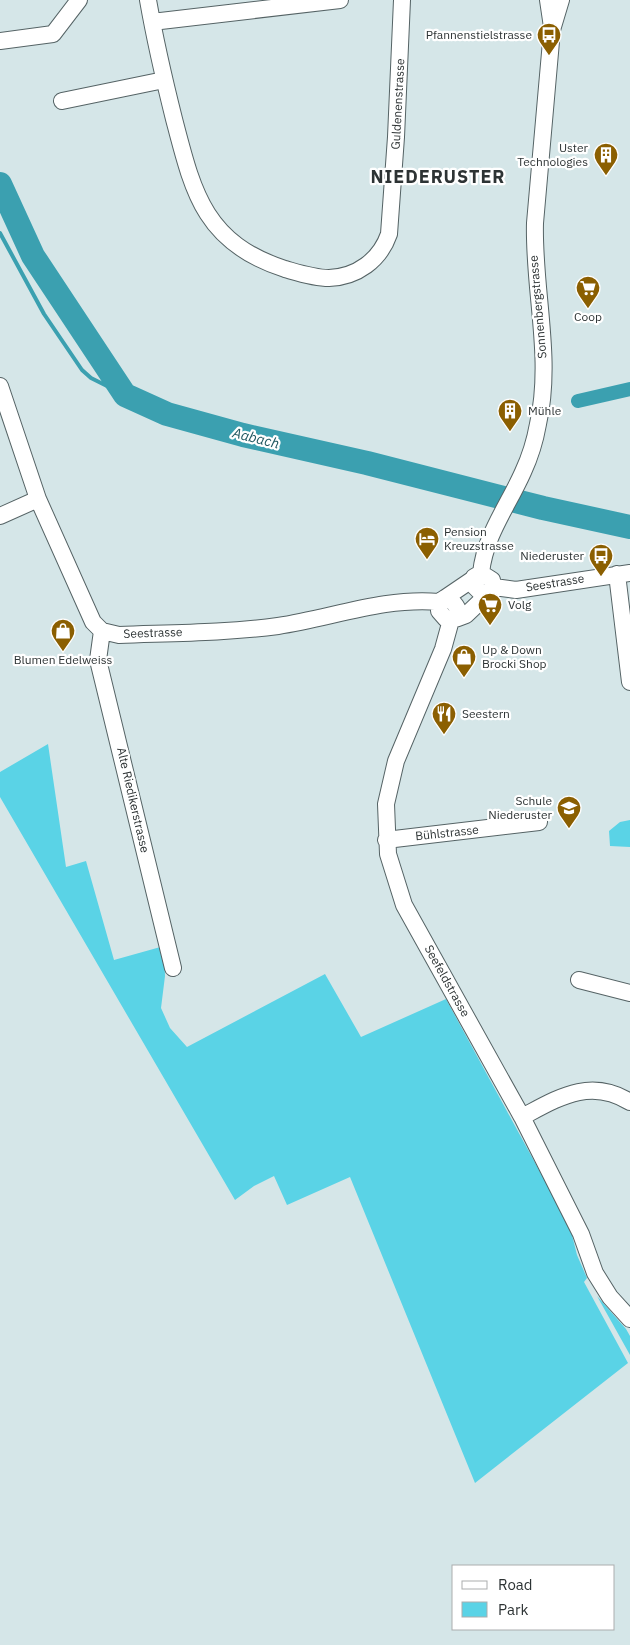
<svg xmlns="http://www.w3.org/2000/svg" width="630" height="1645" font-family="'IBM Plex Sans',sans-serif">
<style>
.green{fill:#5ad3e6}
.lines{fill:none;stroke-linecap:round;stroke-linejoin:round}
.stream{stroke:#3ba0b0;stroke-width:4}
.canal{stroke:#3ba0b0;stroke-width:14}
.river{stroke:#3ba0b0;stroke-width:24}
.minor-casing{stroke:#556365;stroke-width:18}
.minor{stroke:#fff;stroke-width:16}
.labels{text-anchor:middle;stroke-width:4.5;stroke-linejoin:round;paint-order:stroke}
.poi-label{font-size:12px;fill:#2d3334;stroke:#fff;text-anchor:start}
.street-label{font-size:12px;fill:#2d3334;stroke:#fff}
.water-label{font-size:14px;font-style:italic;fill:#215861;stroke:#fff}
.district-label{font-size:18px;font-weight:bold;letter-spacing:1px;fill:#2d3334;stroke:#fff}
</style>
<rect width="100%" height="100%" fill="#d5e6e8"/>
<path class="green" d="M48,744L66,867L86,861L114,960L164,946L165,976L161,1008L170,1028L187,1047L325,974L361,1037L446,999L570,1227L577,1255L587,1278L584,1282L628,1363L475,1483L350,1177L287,1205L274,1176L254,1186L235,1200L0,797V772Z
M630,820V847L610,846L609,831L620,822Z
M597,1296L626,1329L630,1336V1355Z"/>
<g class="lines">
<path class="stream" d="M0,233L44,314L82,370L91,378L125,395"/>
<path class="canal" d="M578,401L630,389"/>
<path class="river" d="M0,184L33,256L125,395L167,414L243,435L367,463L543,508L630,527"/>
<defs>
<path id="minor" d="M148,0C155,40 164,79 174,119C193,192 204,243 285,269C299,273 314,278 329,278C357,277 380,260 389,234L396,137L402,0
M548,0L552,27
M152,22L340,0
M0,41L53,34L79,0
M62,101L164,80
M0,386L38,499L93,622L102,631L119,635C172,633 226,633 278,626C332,618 384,597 439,602
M0,516L38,499
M481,573C485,535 508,506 523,472C530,457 535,441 538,424C553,358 533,289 535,223L552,30L561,0
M481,573L492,580L493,590L490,594L483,595L474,586V577Z
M617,574L630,682
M494,587L516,590L630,573
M445,598C454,601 460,608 458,618L451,620L446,619L439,611V602Z
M445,598L473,579
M458,618L466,615L487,595
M451,620L443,649L396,761L386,804L388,854L404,905L522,1117L581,1234L595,1273L610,1297L630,1319
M102,631L98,660L173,968
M386,840L539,822
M579,980L630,993
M522,1117C558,1098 590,1077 630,1102"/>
</defs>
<use href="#minor" class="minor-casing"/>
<use href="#minor" class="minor"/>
</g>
<defs>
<symbol id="bus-pin" viewBox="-11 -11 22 30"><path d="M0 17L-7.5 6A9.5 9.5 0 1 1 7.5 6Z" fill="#8b5f01" stroke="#fff"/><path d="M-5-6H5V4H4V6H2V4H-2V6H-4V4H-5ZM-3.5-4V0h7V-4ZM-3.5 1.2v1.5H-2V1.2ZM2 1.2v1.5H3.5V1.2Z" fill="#fff"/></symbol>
<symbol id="building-pin" viewBox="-11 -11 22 30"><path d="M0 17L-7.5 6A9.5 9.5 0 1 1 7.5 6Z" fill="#8b5f01" stroke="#fff"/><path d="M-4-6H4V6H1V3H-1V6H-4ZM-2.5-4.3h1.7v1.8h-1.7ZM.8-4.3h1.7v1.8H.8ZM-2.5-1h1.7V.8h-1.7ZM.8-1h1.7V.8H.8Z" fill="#fff"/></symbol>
<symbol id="supermarket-pin" viewBox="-11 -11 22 30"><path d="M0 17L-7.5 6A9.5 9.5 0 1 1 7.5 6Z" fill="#8b5f01" stroke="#fff"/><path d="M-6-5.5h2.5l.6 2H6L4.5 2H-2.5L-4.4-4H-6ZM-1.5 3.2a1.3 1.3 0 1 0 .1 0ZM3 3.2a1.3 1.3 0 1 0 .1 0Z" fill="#fff"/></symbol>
<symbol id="hotel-pin" viewBox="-11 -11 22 30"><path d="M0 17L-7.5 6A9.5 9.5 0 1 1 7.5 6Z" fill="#8b5f01" stroke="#fff"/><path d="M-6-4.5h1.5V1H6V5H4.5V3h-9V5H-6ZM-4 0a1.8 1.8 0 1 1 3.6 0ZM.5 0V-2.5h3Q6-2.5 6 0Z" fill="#fff"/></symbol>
<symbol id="shop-pin" viewBox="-11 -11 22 30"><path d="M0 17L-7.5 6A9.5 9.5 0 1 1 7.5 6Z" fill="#8b5f01" stroke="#fff"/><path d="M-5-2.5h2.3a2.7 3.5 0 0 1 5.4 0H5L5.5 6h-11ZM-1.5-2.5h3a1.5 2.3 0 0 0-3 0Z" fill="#fff"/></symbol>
<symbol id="restaurant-pin" viewBox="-11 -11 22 30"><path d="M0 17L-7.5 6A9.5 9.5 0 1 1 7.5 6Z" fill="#8b5f01" stroke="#fff"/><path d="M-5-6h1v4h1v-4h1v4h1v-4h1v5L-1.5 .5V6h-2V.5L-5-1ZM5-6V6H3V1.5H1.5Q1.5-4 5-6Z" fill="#fff"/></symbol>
<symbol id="school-pin" viewBox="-11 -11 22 30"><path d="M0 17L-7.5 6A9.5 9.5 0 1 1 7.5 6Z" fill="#8b5f01" stroke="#fff"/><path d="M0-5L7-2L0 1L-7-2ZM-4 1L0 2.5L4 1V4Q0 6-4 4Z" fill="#fff"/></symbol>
</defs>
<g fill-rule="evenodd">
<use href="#bus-pin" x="535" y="21" width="28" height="38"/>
<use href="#building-pin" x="592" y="141" width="28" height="38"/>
<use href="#supermarket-pin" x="574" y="274" width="28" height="38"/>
<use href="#building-pin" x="496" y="397" width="28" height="38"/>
<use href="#hotel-pin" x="413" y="525" width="28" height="38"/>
<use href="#bus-pin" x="587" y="542" width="28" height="38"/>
<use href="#supermarket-pin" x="476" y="591" width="28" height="38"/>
<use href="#shop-pin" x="49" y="617" width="28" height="38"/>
<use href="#shop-pin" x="450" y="643" width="28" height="38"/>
<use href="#restaurant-pin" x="430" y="700" width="28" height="38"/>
<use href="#school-pin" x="555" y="794" width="28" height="38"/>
</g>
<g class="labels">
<g class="poi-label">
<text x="532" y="39" text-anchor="end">Pfannenstielstrasse</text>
<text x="588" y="152" text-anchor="end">Uster<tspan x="588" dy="14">Technologies</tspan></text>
<text x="588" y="321" text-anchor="middle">Coop</text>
<text x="528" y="415">Mühle</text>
<text x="444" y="536">Pension<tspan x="444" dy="14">Kreuzstrasse</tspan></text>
<text x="584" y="560" text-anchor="end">Niederuster</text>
<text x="508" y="609">Volg</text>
<text x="482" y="654">Up &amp; Down<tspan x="482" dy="14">Brocki Shop</tspan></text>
<text x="63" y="664" text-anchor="middle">Blumen Edelweiss</text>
<text x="462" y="718">Seestern</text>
<text x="552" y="805" text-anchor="end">Schule<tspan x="552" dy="14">Niederuster</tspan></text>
</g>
<g class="street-label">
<text transform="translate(398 104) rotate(-87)" y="4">Guldenenstrasse</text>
<text transform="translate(538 307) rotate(-95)" y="4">Sonnenbergstrasse</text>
<text transform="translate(555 583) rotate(-9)" y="4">Seestrasse</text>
<text transform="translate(153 633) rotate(-2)" y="4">Seestrasse</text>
<text transform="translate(133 800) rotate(77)" y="4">Alte Riedikerstrasse</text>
<text transform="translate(447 833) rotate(-6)" y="4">Bühlstrasse</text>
<text transform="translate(447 981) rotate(61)" y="4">Seefeldstrasse</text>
</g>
<g class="water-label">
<text transform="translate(256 438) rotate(14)" y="5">Aabach</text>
</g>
<g class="district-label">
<text x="438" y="183">NIEDERUSTER</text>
</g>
</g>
<rect x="452" y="1565" width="162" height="65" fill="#ffffff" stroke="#abadae"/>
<rect x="462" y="1581" width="25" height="8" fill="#ffffff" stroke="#abadae"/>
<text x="498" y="1590" font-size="15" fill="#2d3334">Road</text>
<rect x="462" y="1602" width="25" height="15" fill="#5ad3e6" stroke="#abadae"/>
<text x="498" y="1615" font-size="15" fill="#2d3334">Park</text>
</svg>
